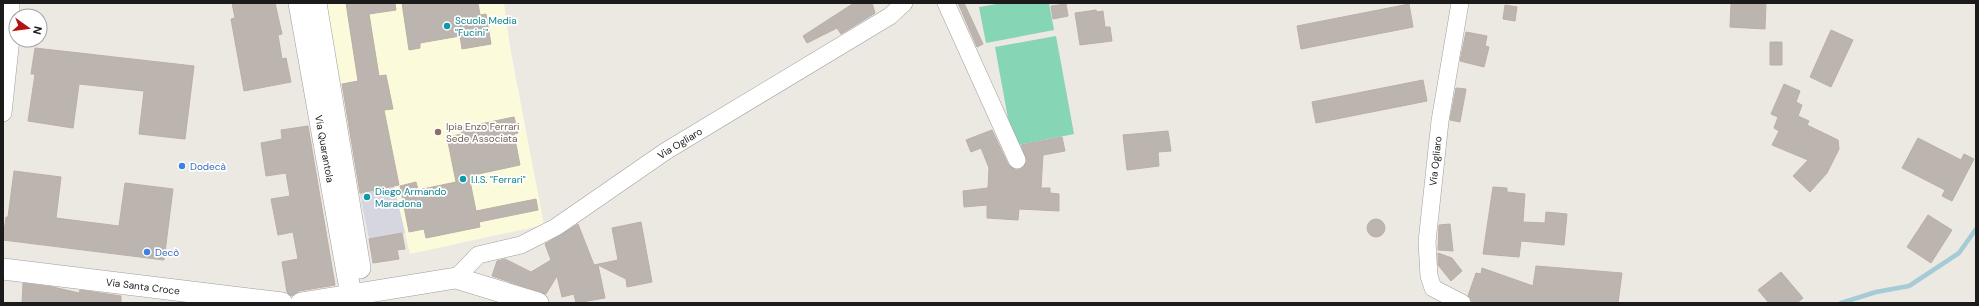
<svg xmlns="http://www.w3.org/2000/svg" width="1979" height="306" font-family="'DM Sans',sans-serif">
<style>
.education{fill:#fbfbdb}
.pitch{fill:#86d5b5}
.plaza{fill:#d6d6e1}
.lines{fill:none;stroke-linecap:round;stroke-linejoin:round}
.stream{stroke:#a5ccd6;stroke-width:4.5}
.building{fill:#bcb4af;stroke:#bcafa5}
.minor-casing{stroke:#9f9f9f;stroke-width:18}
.tertiary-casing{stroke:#9f9f9f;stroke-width:22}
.minor{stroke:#fff;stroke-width:17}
.tertiary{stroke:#fff;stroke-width:21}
.culture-dot{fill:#0f9aa8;stroke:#fff;stroke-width:1.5}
.education-dot{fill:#8d6e63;stroke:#fff;stroke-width:1.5}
.shop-dot{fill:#3f7fe0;stroke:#fff;stroke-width:1.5}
.labels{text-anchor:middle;stroke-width:3.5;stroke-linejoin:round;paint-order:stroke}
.culture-label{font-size:10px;fill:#0d838f;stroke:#fff;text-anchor:start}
.education-label{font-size:10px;fill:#785e54;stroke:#fff;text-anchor:start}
.street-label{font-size:10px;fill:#1b1b1b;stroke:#fff}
.shop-label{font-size:10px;fill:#366cbe;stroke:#fff;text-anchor:start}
</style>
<rect width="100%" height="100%" fill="#ece8e2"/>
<path class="education" d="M327,3H504L510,47L544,225L410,254L394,186L360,193Z"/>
<path class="pitch" d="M1003,3H1049L1054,30L986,43L979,7Z
M1056,36L1074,134L1013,146L995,47Z"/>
<path class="plaza" d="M394,186L405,233L369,239L360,193Z"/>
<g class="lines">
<path class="stream" d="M1841,303L1876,292L1909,286L1959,253L1976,229"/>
</g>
<path class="building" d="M232,3H275L282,34L278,35L282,59L286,58L291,82L244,91L231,19L235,18Z
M346,3H395L396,10L369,14L379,76L386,75L393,109L384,110L399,185L360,193L342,84L358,81Z
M402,3H478L480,15L486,14L491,44L462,49L460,36L420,43V48L409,50Z
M854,3H872L875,13L841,34L837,28L807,43L803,36Z
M958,3H964L983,44L977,47Z
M1731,3H1766L1765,29L1730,27Z
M1066,4L1068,16L1053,19L1051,6Z
M1409,4L1413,27L1301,49L1297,26Z
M1505,5L1517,7L1515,21L1503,19Z
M1096,10L1097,12L1103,11L1105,27H1110L1112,41L1080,45L1075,13Z
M1831,30L1853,40L1831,87L1810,77Z
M1466,32L1487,36L1485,46L1489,47L1484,67L1460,61Z
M1770,42H1782V65H1770Z
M35,48L194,66L185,139L139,134L144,91L79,84L73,128L28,121L35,74H31Z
M1423,80L1427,101L1316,123L1312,102Z
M1784,84L1800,91L1796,102L1802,105L1798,116L1809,121L1807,125L1838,140L1839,149L1827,173L1810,192L1793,176L1808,160L1772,145L1779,131L1774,128L1778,117L1771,114Z
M1456,88L1466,89L1460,122L1450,120Z
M514,117L518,133L514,134L520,165L469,176L476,211L536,199L538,210L479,222L480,227L426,238L424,229L409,232L400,186L416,182L418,190L456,182L447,137L462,134L461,128Z
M308,126L335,285L299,291L291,296L287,292L282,262L298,259L293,232L278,235L271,199L290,196L286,173L266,176L261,143L282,139L281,130Z
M992,130L1008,164L1016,170L1021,169L1027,161L1021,145L1062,137L1065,151L1043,155L1041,188H1050V193L1059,194V211L1019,209L1018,220L987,218V205L964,207L963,191L988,188L989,168L981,148L971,152L966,140Z
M1168,131L1171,151L1158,152L1159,166L1127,170L1123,135Z
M1918,138L1961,160L1964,154L1974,159L1952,201L1942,196L1945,190L1902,168Z
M14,171L61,177L56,218L119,226L125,183L173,189L164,260L3,240L6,217H8Z
M1493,187L1507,188V192L1525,194L1523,222L1545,223L1546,212L1567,214L1564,245L1521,241L1519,257L1483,254Z
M1928,215L1952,230L1931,263L1907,247Z
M1367 228a9 9 0 1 1 18 0a9 9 0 1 1-18 0Z
M641,222L652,282L627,287L626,279L598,265L605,298L576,303L574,294L562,297L557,276L546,294L492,276L497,261L505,259L531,272L551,260L545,244L578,224L594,265L618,260L612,228Z
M1450,224L1453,251L1438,250L1439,225Z
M402,233L405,249L397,250L399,259L373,263L369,239Z
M1438,253L1452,258L1462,271L1451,281L1438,265Z
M1536,266L1622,273L1618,303H1476L1471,301L1468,296L1476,273L1481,274L1482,268L1533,286Z
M1781,272L1803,298L1797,303H1769L1758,290Z
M23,283L53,287L79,293L80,290L121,296V303H22Z"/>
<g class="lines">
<defs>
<g id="minor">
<path d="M946,3L1017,160"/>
<path d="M1460,3L1440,121L1427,242L1429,276L1433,288L1462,303"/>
<path d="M3,113L11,38V3"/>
<path id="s1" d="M456,278L478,255L521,245L556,227L666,151L890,16L904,3"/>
</g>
<g id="tertiary">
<path id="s2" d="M299,3L351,295"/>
<path d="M316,3L360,268"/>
<path id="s3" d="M3,269L282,303"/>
<path d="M301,303L456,278L538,303"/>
</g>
</defs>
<use href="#minor" class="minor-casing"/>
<use href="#tertiary" class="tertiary-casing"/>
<use href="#minor" class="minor"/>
<use href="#tertiary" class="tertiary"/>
</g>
<g class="culture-dot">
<circle cx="447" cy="26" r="4"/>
<circle cx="463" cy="179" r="4"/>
<circle cx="367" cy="197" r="4"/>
</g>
<circle class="education-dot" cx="438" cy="132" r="4"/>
<g class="shop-dot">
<circle cx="182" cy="166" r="4"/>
<circle cx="147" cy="252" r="4"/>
</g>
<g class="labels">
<g class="culture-label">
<text x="455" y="24">Scuola Media<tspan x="455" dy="12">"Fucini"</tspan></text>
<text x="471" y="183">I.I.S. "Ferrari"</text>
<text x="375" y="195">Diego Armando<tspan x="375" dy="12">Maradona</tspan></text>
</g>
<g class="education-label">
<text x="446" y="130">Ipia Enzo Ferrari<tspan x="446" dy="12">Sede Associata</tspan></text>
</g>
<g class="street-label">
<text dy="4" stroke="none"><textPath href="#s1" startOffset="265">Via Ogliaro</textPath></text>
<text dy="4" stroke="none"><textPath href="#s2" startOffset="148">Via Quarantola</textPath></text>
<text transform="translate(1435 161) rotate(-84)" y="4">Via Ogliaro</text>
<text dy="4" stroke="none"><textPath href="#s3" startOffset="141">Via Santa Croce</textPath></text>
</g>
<g class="shop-label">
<text x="190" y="170">Dodecà</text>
<text x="155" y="256">Decò</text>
</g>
</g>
<rect width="1979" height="306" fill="none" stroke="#1b1b1b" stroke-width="8"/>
<g transform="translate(28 28) rotate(104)"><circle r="19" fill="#ffffff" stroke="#a4a4a4"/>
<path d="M0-3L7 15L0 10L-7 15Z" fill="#b51214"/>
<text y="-6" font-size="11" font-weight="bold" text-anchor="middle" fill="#1b1b1b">N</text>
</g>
</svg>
